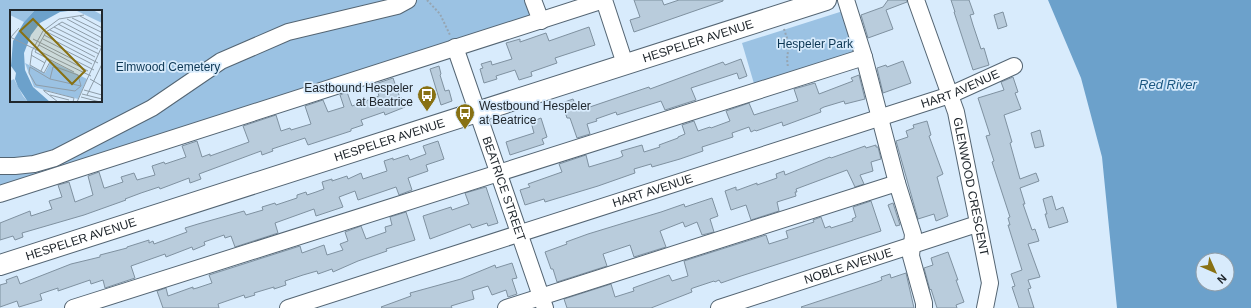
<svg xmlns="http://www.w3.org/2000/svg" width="1251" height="308" font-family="Helvetica,sans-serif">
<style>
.green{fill:#9bc2e3;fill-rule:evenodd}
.water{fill:#6ca1cb;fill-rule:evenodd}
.building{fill:#b9ccdc;stroke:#7f91a0}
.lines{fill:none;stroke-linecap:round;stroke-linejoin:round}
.minor-casing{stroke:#546573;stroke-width:18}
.major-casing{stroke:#546573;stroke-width:22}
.path{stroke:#96a5b2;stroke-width:2;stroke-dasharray:2 2;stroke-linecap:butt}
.minor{stroke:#fff;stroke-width:16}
.major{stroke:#fff;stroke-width:20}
.labels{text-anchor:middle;stroke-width:3.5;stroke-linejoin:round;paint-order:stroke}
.street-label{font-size:12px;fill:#20272d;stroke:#d8ebfc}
.park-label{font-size:12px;fill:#0d3754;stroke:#d8ebfc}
.poi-label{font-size:12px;fill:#20272d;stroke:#d8ebfc;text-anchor:end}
.water-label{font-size:13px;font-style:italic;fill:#1b5781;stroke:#d8ebfc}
.inset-road{fill:none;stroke:#8e9da9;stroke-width:1}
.view{fill:#887113;fill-opacity:0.15;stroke:#887113;stroke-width:2}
.inset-edge{fill:none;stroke:#20272d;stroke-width:2}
</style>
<rect width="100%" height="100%" fill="#d8ebfc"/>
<path class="green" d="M0,0H528L535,18L0,190ZM11,11H101V101H11Z
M843,11L856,55L755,87L742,43Z"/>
<path class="water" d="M1048,0H1251V308H1117L1102,157L1081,78ZM1203,260H1227V284H1203Z"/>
<path class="building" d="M634,0H662L664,5L679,0H723V1L634,32L630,20L640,17Z
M888,0H907V2L886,10L893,29L868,38L861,15L883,7Z
M951,0H969L974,14L970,15L973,25L981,49L984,48L989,65L973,70L954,12H955Z
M1003,12L1007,26L998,29L994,15Z
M589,27L595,45L555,58L557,63L531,72L532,76L519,80L515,70L496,76L497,79L484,83L480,69L483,68L481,64L491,61L492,65L512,59L506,43L520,39V42L546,33L549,41Z
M741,59L747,76L739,79L737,73L691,88L696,100L665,110L661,101L617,115L616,112L596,119L597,121L587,124L590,134L577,138L570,118H567L562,103L573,99L578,111L634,92L649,87L650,89L723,62L725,65Z
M903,61L911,83L883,93L877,68L886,65L887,67Z
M439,66L441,74L440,75L445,91L449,90L452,101L441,105L430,69Z
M859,75L865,99L845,104L844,101L824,107L820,109L821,112L783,126L782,122L756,131L755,130L751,132L749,127L732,133L733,137L702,147L703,151L680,159L652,167L651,164L634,169L635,173L598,186L545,202L544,199L525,205L520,190L530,187L528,184L562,172L559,164L586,155L589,167L619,158L623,156L621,151L642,145L644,152L660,147L659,145L678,138V137L685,134L682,125L694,121L698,131L710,127L711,128L730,121L726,111L749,103L754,115L798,101L794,89L815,83L819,94L853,81L851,78Z
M1013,77L1018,92L1015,93L1021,109L1004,115L1012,142L1010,143L1020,179L1036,173L1039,181L1020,188L1025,204H1023L1032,230L1035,229L1039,241L1028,244L1040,277L1028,280L1031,288L1028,289L1034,308H1019L1012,287L1015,286L1011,274L1022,270L1008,225H1010L1008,218L1010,217L992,162L994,161L986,136L990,135L978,98L1004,90L1001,82Z
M393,78L400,98H402L405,107L385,115L384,112L361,120L363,125L351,129V131L308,145L305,138L272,149L273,151L262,155L261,151L199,174L201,179L190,183L189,178L160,189L159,187L141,193L125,199L126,200L84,215L22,233L23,237L15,240L13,236L0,240V223L30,211L31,216L52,209L49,201L62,197L58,185L69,182L75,202L93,195L88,176L99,172L104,188H105L123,182L121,177L134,173L137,180L155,175L152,166L164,162L165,164L186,157L182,146L197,141L202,157L210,154V156L249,142L243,126L276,115L281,131L290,128L291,130L311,124L305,106L323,100L328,112L344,107L340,95L347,92L352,106L379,96L375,84Z
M541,118L547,137L542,139L544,144L510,155L506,142L534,133L531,122Z
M927,121L931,135L929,136L943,174L937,177L948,216L936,221L934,214L918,219L896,141L908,137L906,131L914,128L913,125Z
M1040,130L1044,146L1035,148L1031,133Z
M438,141L444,159L426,165L428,171L408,178L412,190L399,195L396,187L358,200L355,191L339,197L343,207L316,216L314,209L275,223L278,233L235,247L231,236L225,238L224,235L204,242L205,245L193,250L192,247L166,257L165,254L131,266L135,278L105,288L103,280L91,284L90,280L58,291V288L40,294L42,300L19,307L17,301L0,307V285L7,283L6,280L17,276L20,284L71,264L100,257V255L127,248V247L149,240V243L153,241L154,244L187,232L185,228L198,224L244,211L246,215L263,210L262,207L275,203L276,205L297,198V195L306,192L307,195L316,192L324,189L322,182L332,179V181L347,176L348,179L361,173L363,179L387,171L384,161L393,158V160L408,155L410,160L426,154L423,146Z
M876,145V147H878L881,159L871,162L873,171L860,175L864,184L855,187L847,170L796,189L797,192H795L796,196L777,202L779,211L751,220L746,205L731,210L725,191L736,187V190H738L757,183V185L777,178L776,174L784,171L785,175L830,157L831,158L865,146L866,148Z
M486,187L498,223L488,226L487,223L472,228L470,224L430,239L423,216L451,207L452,210L469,204L465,193Z
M1052,196L1056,210L1063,207L1068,222L1049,228L1045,214H1047L1043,199Z
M712,198L718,216L710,219L714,232L702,235L697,222L685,227L683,222L660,231L666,247L634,257L630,245L603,254L607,266L557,282L553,269H551L545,252L567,244L566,242L588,234L624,223L661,212L684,204L685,207Z
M871,201L881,231L741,276L721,283L719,280L715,282L714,281L693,288L691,289L692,292L651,308H567L564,299L611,284L615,297L634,291L633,288L669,275L672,281L688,276L684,261L766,235L769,244L788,238L786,231L814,222L813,220L821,217L825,228L830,226L831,228L853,221L852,219L856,217L853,207Z
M893,203L900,225L896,226L888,205Z
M406,212L415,240L386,249L387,251L358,261L333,272L332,269L318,274L317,271L303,275L285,281L286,285L274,289V287L254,293L255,295L245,298L244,295L218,304L219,308H163L157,291L166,288L168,296L193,287V289L197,288L212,283L209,275L300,246L302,253L324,245L327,255L343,250L340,244L348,241L345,232L361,226L366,239L386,232L385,227L392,225L390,217Z
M948,252L958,280H956L964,302L956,305L957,308H937L931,289L930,290L924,268L933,265L931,258Z
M512,263L517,278L512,279L517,294L508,297L506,290L492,295L488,286L472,291L474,299L451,306L452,308H382L381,307L411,296L410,293L461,279L495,265L496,268Z
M906,273L914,308H802L801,307L877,282L882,280L881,277L890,274L891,278Z"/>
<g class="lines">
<defs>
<g id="minor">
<path d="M533,0L541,21"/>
<path d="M604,0L625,64"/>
<path d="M846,0L864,57L897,183L913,234L911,256L924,303V308"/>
<path id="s1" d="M916,0L956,112L990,283L985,308"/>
<path id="s2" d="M455,47L545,308"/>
<path d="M0,166H15L34,164L55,158L152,108L221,61L288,32L397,6L408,0"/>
<path d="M0,194L604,0"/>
<path d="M73,308L864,57"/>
<path id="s3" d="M288,308L950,95L1014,66"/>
<path d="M506,308L897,183"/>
<path id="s4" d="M719,308L977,224"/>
</g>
<g id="major">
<path id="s5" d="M0,265L826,0"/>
</g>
</defs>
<use href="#minor" class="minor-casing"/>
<use href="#major" class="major-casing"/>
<path class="path" d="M427,0L440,14L450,35
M784,29L789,44L787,59L788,68"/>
<use href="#minor" class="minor"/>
<use href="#major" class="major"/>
</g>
<defs>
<symbol id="bus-pin" viewBox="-11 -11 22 30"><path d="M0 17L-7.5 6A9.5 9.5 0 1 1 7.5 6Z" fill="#887113" stroke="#d8ebfc"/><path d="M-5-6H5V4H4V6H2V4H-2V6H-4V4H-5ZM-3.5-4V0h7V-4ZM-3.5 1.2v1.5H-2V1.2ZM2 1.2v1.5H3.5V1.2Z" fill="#fff"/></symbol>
</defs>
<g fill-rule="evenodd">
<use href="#bus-pin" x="416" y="84" width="22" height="30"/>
<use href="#bus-pin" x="454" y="102" width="22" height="30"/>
</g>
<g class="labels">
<g class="street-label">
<text dy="4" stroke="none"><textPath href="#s5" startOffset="733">HESPELER AVENUE</textPath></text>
<text dy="4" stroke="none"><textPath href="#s3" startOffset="707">HART AVENUE</textPath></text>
<text dy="4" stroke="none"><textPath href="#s5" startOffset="409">HESPELER AVENUE</textPath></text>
<text dy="4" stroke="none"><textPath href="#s1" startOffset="195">GLENWOOD CRESCENT</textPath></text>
<text dy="4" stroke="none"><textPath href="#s2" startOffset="150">BEATRICE STREET</textPath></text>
<text dy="4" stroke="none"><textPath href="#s3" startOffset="383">HART AVENUE</textPath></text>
<text dy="4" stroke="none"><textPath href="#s5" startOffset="85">HESPELER AVENUE</textPath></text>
<text dy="4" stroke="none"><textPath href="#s4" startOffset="136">NOBLE AVENUE</textPath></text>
</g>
<g class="park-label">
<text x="815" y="48">Hespeler Park</text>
<text x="168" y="71">Elmwood Cemetery</text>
</g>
<g class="poi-label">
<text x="413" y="92">Eastbound Hespeler<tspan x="413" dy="14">at Beatrice</tspan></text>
<text x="479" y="110" text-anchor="start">Westbound Hespeler<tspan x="479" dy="14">at Beatrice</tspan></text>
</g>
<g class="water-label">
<text x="1168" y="89">Red River</text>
</g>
</g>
<g transform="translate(10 10)">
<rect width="92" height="92" fill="#d8ebfc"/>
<path d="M0,0H25L14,12L0,5ZM65,0H83L92,5V13ZM41,51L77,69L68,89L24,77L15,53L35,63ZM4,69L13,86L18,92H1L0,71Z" fill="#9bc2e3"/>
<path d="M25,0H66L50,2L30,13L21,25L14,43L15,60L23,77L40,92H18L8,77L5,69L6,63L1,56L3,31L14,12Z" fill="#6ca1cb"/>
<path class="inset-road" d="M70,6L92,18M62,8L91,22M57,9L92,28M48,14L92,37M44,17L88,39M40,20L89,44M37,22L85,47M34,25L88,53M0,27L81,66M0,28L9,18M23,29L84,60M33,29L82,54M29,35L78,61M25,42L36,22L52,12L89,31M25,42L64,62M21,45L35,53M41,50L34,63L20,55L22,41L33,21L49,9L74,5M20,57L40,69L43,57H46L68,65L71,76L65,81L26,75L19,63ZM31,61L37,48M40,69L71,76M80,69L92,76M33,80L64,88L63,92M74,80L92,85M34,81L48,92M72,84L92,89M40,85L59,90M77,85L92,54M71,87L90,92M67,92L92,36"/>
<path class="view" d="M23,9L75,61L62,74L10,21Z"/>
<rect width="92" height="92" class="inset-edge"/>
</g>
<g transform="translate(1215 272) rotate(135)"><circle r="19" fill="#d8ebfc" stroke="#8e9da9"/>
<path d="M0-3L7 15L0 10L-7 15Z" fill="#887113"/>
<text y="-6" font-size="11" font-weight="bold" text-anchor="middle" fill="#20272d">N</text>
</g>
</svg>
